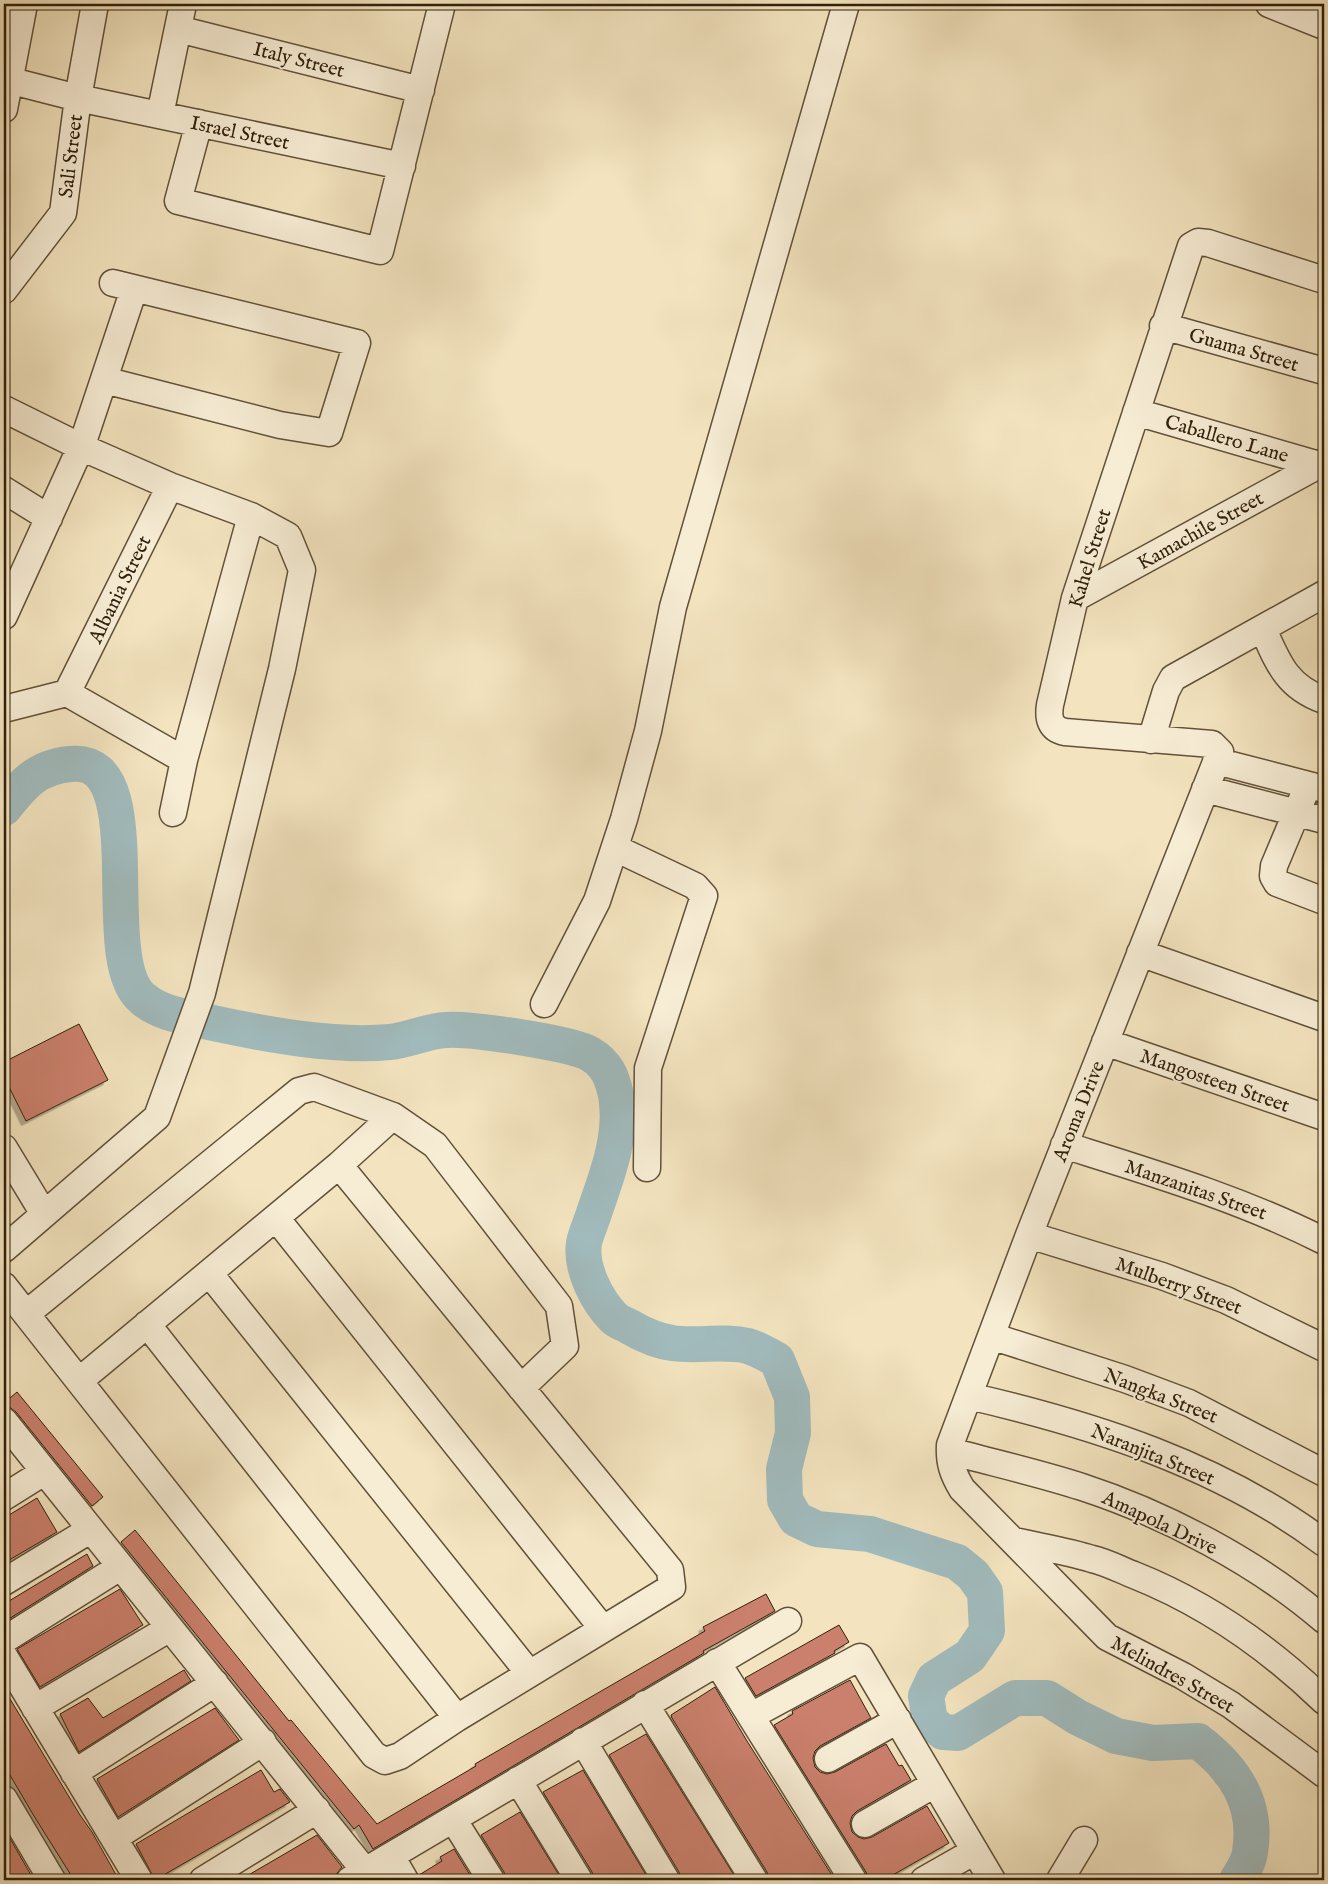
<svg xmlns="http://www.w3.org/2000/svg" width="1328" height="1884" font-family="'IM FELL English',serif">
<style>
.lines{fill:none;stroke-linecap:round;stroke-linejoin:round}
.river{stroke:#a1bbbd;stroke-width:36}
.building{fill:#cb806d;stroke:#30200c;filter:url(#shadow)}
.minor-casing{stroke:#615139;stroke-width:29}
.minor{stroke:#f7edd5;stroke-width:26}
.labels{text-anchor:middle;stroke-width:4;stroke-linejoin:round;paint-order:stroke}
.street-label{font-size:20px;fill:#30200c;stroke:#f7edd5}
</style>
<defs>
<filter id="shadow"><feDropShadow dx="-4.5" dy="4.5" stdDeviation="0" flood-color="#0004"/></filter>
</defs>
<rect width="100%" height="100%" fill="#f3e4bf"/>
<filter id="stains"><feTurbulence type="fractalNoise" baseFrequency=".004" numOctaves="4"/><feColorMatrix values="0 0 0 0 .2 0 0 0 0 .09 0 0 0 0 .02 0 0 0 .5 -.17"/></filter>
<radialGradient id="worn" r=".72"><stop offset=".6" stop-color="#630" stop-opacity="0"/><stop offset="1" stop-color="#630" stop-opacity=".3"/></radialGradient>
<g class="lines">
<path class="river" d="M4,808C23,784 37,767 70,764C155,754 94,958 142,998C161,1015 189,1017 213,1023C269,1035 334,1047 390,1042C409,1040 427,1031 446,1030C469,1028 572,1043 590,1054C607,1064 612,1077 616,1095C623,1136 607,1175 594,1213C591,1223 586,1233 584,1243C580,1268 597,1301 614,1318C618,1322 625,1324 630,1327C642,1334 658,1341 672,1343C697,1347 723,1340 748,1346C758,1349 768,1355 777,1360L792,1397L793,1433L784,1469L785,1500L796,1519L817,1529L870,1534L957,1562L973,1575L985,1592L987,1631L970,1656L934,1679L926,1696L930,1721L943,1732L958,1733L1015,1698H1047L1077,1717L1116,1736L1153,1743L1198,1741C1235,1769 1258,1804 1250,1852C1249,1862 1242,1872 1237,1880"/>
</g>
<path class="building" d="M79,1024L108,1080L26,1121L4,1077V1062Z
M17,1392L103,1497L92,1506L16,1412L4,1403Z
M37,1498L57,1532L4,1563V1518Z
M135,1530L289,1721L291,1720L377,1824L476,1766L475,1764L705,1631L703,1627L766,1594L775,1611L703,1651L704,1653L373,1849L359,1825L354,1829L121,1542Z
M87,1554L93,1566L4,1622V1604Z
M120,1589L143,1625L40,1687L17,1649Z
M839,1625L849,1642L834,1651L835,1653L756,1696L745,1678Z
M184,1670L191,1681L79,1752L60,1714L88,1698L103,1718Z
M850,1680L871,1718L820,1746L815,1751L813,1758L815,1767L820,1772L827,1774L835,1772L886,1744L899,1766L902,1765L911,1780L857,1811L852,1816L850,1823L852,1832L858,1837L864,1839L872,1837L927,1806L949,1843L884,1880H868L866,1872L774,1725L793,1714L792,1711Z
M715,1687L747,1741L835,1880H769L767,1872L672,1718L671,1715Z
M4,1689L80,1815L92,1832L119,1880H74L34,1816L4,1765Z
M215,1708L239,1740L118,1817L97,1779Z
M646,1734L737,1880H681L679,1872L609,1755Z
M261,1770L274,1792L280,1789L290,1802L155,1880L136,1844Z
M583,1770L649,1880H594L592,1872L543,1792Z
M520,1812L562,1880H506L504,1872L481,1835Z
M4,1828L31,1875L22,1880H11L4,1868Z
M317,1835L342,1867L334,1877L329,1880H240Z
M454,1849L473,1880H420L419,1875L442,1861L440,1857Z"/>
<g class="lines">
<defs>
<path id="minor" d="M1269,4L1324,26
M178,29L421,90
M4,79L78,98L402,166
M4,109L24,4
M160,115L183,4
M199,123L178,201L380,251L442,4
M1324,280L1208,243L1198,242L1191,246L1075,598L1050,705C1048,718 1050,729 1065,732L1212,744L1220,752L1029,1235L950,1445C949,1463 953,1474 962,1489L1107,1637L1183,1676L1231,1705L1324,1774
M4,290L63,213L78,98L95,4
M1163,326L1324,371
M104,380L280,425L329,433L357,343L113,283
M4,409L81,447L170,486L251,516L288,536L302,570L282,669L202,993L157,1117L4,1249
M1136,412L1319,465
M4,490L49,518
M1075,598L1324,462
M4,616L83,442L134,289
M1263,629C1278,663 1287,687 1324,700
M67,693L170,486
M4,709L67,693L184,760
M1151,740L1166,691L1173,678L1324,594
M1216,761L1324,789
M1308,785L1274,866L1273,876L1277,883L1324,901
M1205,789L1324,820
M173,813L184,760L251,516
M615,848L695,886L704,896L648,1068L647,1168
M1140,953L1324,1018
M544,1004L597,901L624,819L648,731L673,607L846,4
M1105,1042L1324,1117
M1064,1145C1153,1173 1241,1199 1324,1241
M4,1148L44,1214
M276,1218L603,1629
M1029,1235L1162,1276L1226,1300L1324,1348
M209,1273L529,1673
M4,1286L374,1755L385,1761L400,1756L457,1718L672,1587L670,1570L339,1165
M26,1314L299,1091L314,1087L393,1116L435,1145L559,1306L565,1346L521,1388
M147,1324L457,1718
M991,1336L1125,1379L1189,1403L1324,1473
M79,1381L339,1165L393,1116
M969,1396C1094,1425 1220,1465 1324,1543
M4,1421L365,1871
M950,1451C994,1463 1039,1473 1082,1487C1165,1514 1258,1563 1324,1620
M4,1497L44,1472
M1014,1541C1040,1547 1066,1551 1092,1559C1106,1562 1121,1570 1134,1575C1207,1604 1268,1647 1324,1701
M4,1582L90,1530
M4,1640L120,1567
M4,1656L139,1880
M717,1662L853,1880
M645,1704L754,1880
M35,1708L170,1628
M751,1716L860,1657L992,1880
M583,1741L666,1880
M828,1759L898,1720
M74,1773L215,1683
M518,1780L579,1880
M4,1799L52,1880
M453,1819L491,1880
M865,1824L935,1784
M114,1838L263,1742
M391,1856L405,1880
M203,1880L317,1810
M350,1880L788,1621
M924,1880L975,1851
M1060,1880L1084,1840"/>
</defs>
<use href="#minor" class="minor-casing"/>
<use href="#minor" class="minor"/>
</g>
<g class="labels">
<g class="street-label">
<text transform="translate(299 59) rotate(14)" y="7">Italy Street</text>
<text transform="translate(240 132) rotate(12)" y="7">Israel Street</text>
<text transform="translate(70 156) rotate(-83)" y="7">Sali Street</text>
<text transform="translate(1244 349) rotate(16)" y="7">Guama Street</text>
<text transform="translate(1227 438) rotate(16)" y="7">Caballero Lane</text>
<text transform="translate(1200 530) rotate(-29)" y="7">Kamachile Street</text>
<text transform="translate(1089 558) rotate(-73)" y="7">Kahel Street</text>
<text transform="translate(119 589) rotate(-64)" y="7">Albania Street</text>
<text transform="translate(1215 1080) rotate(19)" y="7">Mangosteen Street</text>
<text transform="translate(1078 1111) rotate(-68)" y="7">Aroma Drive</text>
<text transform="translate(1196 1189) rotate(19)" y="7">Manzanitas Street</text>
<text transform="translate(1179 1285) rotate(20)" y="7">Mulberry Street</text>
<text transform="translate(1161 1395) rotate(21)" y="7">Nangka Street</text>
<text transform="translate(1153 1454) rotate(22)" y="7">Naranjita Street</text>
<text transform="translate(1160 1522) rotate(25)" y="7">Amapola Drive</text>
<text transform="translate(1173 1674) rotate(29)" y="7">Melindres Street</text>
</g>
</g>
<rect width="1328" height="1884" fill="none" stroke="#f3e4bf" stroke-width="20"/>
<rect x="5" y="5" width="1318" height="1874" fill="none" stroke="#30200c" stroke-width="2.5"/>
<rect x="10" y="10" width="1308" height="1864" fill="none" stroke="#30200c"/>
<rect width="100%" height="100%" filter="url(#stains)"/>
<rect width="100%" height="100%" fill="url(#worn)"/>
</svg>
